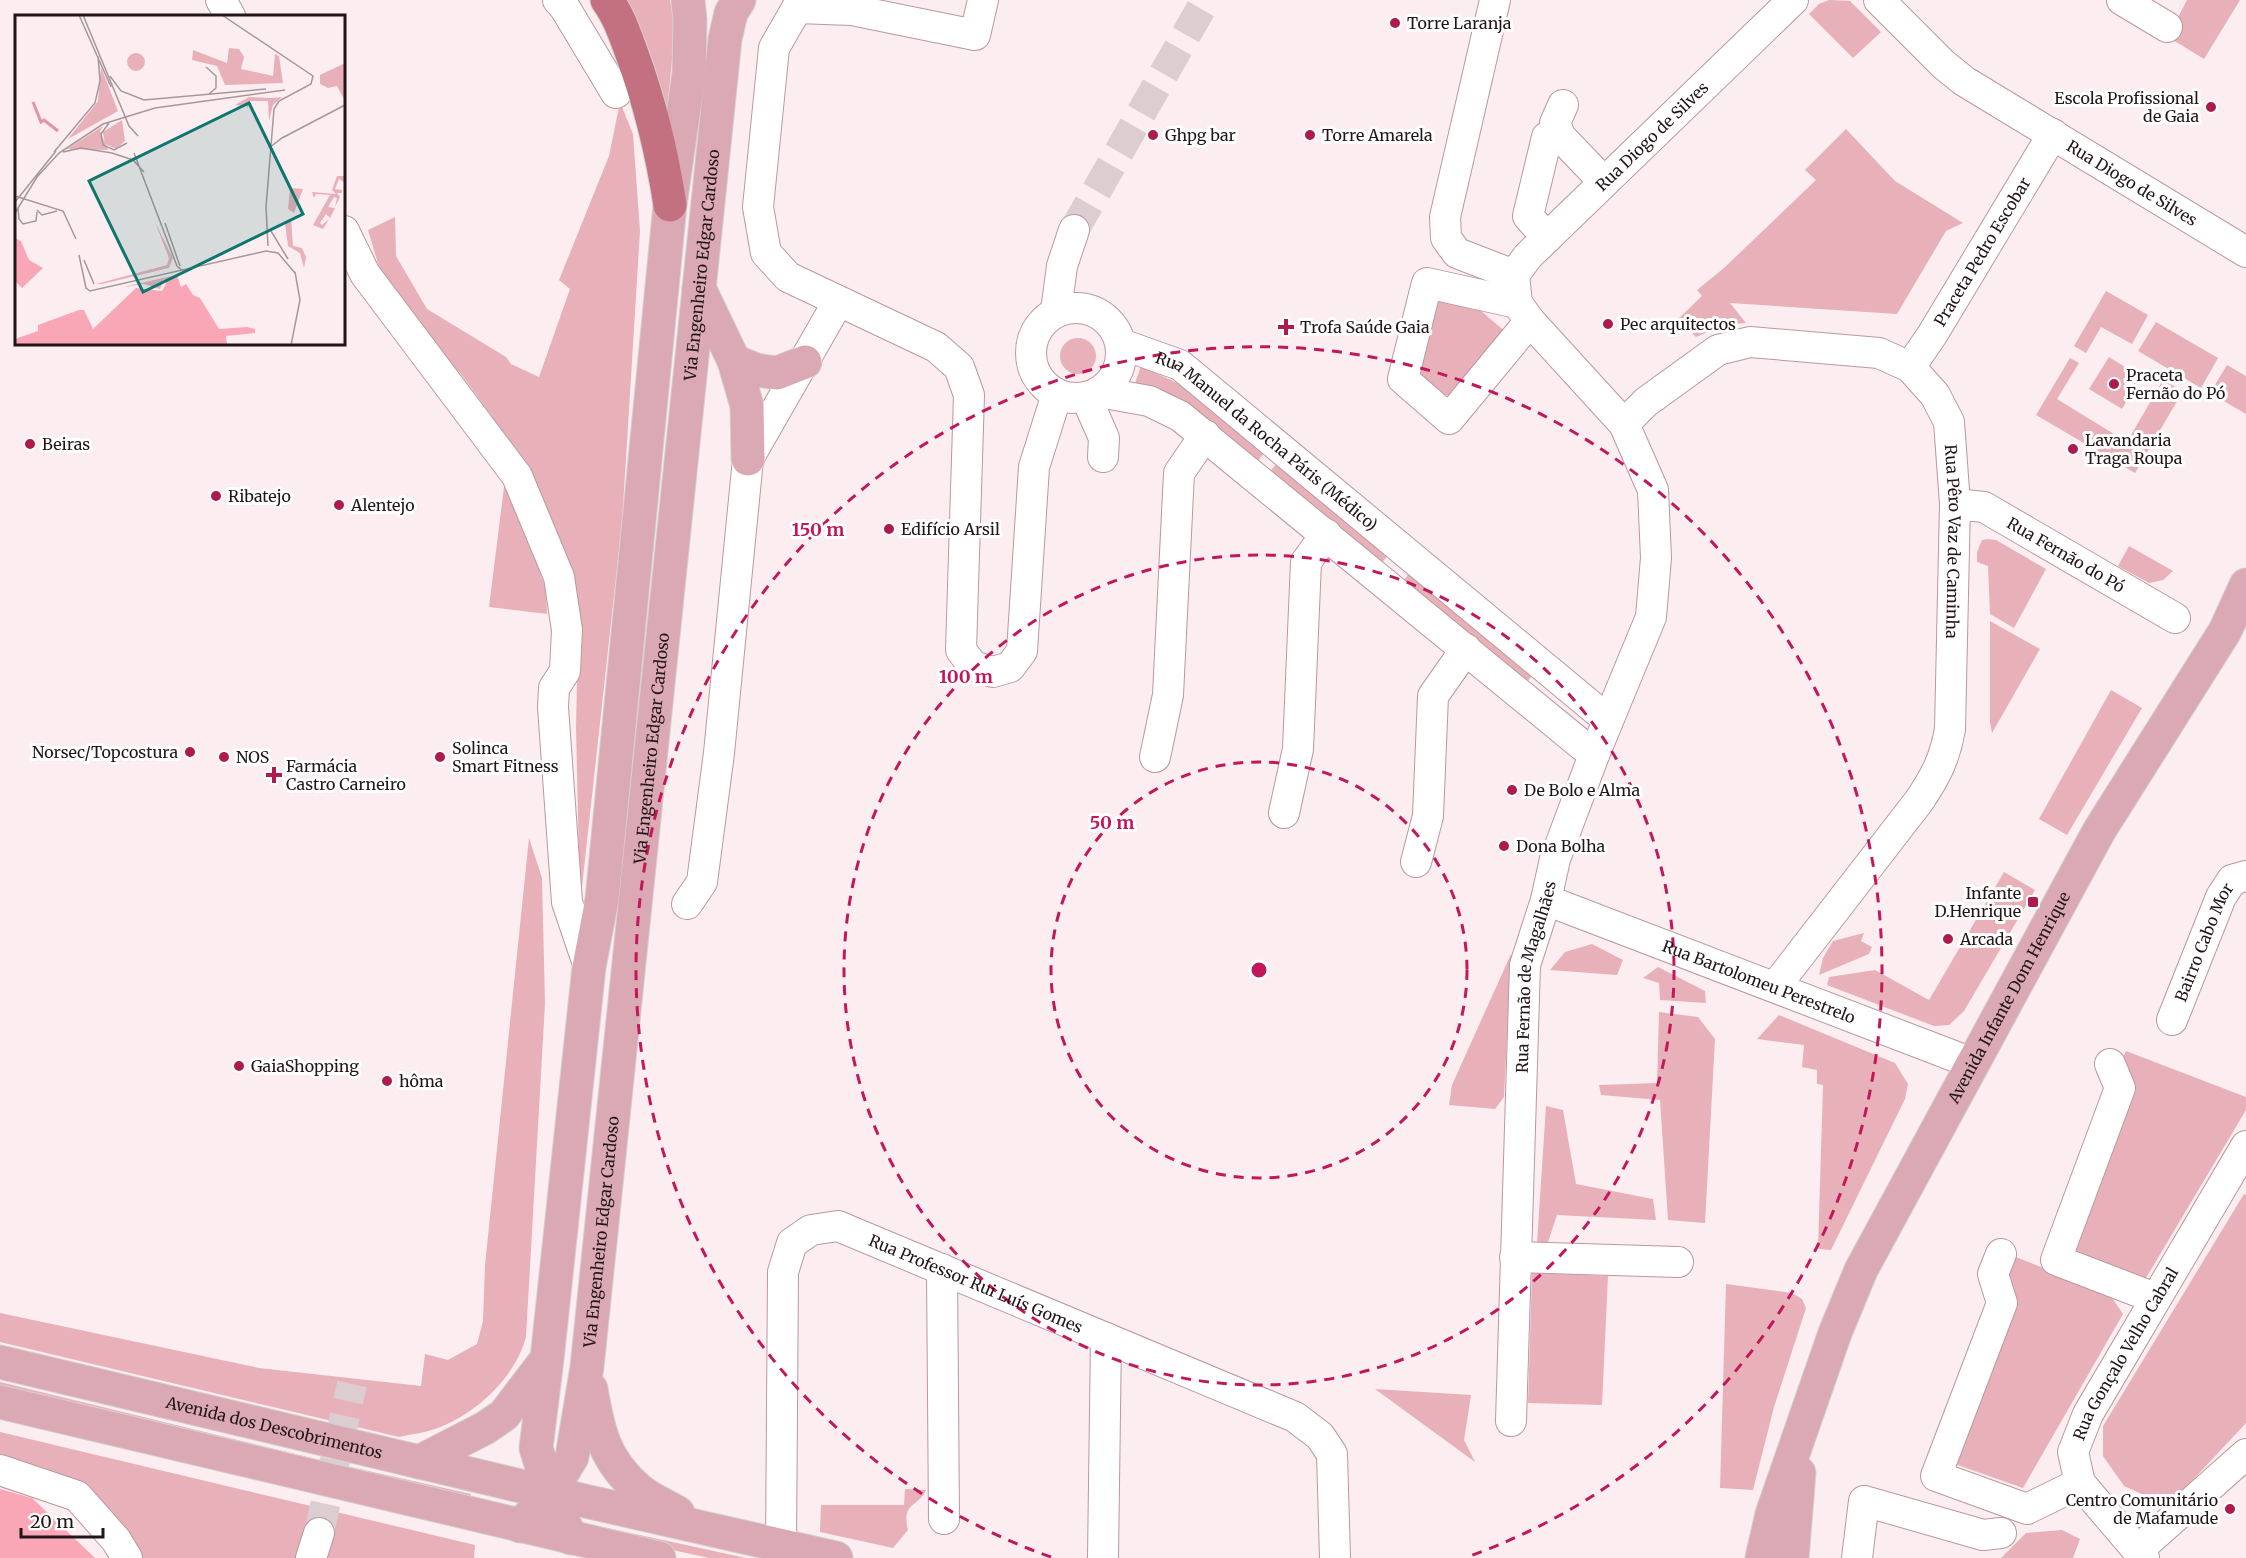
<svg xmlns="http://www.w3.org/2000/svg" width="2246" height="1558" font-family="Merriweather,serif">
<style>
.green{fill:#e8b1ba}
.forest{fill:#f9a7b6}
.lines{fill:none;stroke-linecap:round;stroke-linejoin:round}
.minor-tunnel{stroke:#dbcdd0;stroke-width:30;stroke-dasharray:30 15;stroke-linecap:butt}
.minor-casing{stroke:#ba989e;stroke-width:32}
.major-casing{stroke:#d3d0d1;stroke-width:35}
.highway-casing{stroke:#d3d0d1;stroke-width:35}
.minor{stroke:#fff;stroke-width:30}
.major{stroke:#dba9b3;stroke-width:33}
.highway{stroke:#c37081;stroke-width:33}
.ring{fill:none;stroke:#c2185b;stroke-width:3;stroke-dasharray:10 8}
.poi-dot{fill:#ad1b4d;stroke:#fff;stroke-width:2}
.labels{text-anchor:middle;stroke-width:6;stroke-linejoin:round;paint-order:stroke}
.poi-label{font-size:16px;fill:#221618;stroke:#fff;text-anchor:start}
.street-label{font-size:16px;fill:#221618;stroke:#fff}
.inset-river{fill:none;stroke:#e393a2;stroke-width:3}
.inset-road{fill:none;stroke:#a5979a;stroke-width:1.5}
.view{fill:#0f766e;fill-opacity:0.15;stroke:#0f766e;stroke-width:3}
.inset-edge{fill:none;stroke:#221618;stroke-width:3}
.centre{fill:#c2185b;stroke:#fff;stroke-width:3}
.ring-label{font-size:18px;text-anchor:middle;font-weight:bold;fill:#c2185b;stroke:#fff;stroke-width:6;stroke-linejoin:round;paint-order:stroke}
</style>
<rect width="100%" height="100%" fill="#fcedf0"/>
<path class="green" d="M620,0H670L675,31L666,119Z
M1829,0L1850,1L1881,32L1853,58L1809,14L1819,4Z
M2187,0H2240L2204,59L2168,37Z
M620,102L633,134L640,231L622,523L580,905L576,727L578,632L528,476L492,416L461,374L422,333L398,299L379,267L368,230L395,217L396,256L427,309L506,357L511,364L539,377L570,289L559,280L609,156Z
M1846,129L1895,181L1963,223L1946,231L1897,314L1730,303L1746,323L1723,325L1696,337L1678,319L1702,296L1697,290L1724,268L1816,180L1805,170Z
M2106,291L2148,315L2132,344L2101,327L2086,353L2074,346Z
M1437,302H1443L1481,311L1507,333L1451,395H1443L1420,379L1416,366Z
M2156,322L2218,358L2201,388L2138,351Z
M1060 356a18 18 0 1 1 36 0a18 18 0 1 1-36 0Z
M2109,357L2141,377L2122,409L2089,389Z
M2070,358L2079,363L2057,399L2127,442L2163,380L2183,391L2135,473L2036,415Z
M2227,365L2246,376V414L2210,393Z
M1141,366L1198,393L1267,449L1255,465L1134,386Z
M1279,461L1388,555L1381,564L1267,475Z
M505,479L546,589L547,614L489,607Z
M1988,539L1996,540L2046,569L2014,628L1990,614L1988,566L1977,562V552L1982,540Z
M2129,546L2173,571L2163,580L2149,583L2118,566Z
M1411,567L1534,673L1524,686L1397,583L1406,578Z
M1990,621L2040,649L1992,733L1990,722Z
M2111,690L2142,708L2067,835L2039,819Z
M529,838L542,878L545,1004L526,1337C515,1378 475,1415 435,1429C424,1433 411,1434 399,1437L0,1342V1313L259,1368L421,1386L425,1354L448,1360L477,1344L483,1321L485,1265Z
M2004,872L2035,890L1964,1011L1949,1025L1934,1026L1827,985L1829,977L1875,970L1929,1000Z
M1864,933L1861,941L1872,947L1869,954L1819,975L1823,958L1833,941Z
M1592,944L1623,960L1617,975L1550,970L1565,952Z
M1511,954L1504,1097L1495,1109L1449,1105L1452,1085Z
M1658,967L1705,991L1706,1003L1660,1000L1659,983L1643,978Z
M1659,1012L1698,1017L1715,1039L1705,1223L1668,1220L1660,1100L1601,1095L1599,1085L1657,1083Z
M1779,1015L1895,1063L1908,1084L1905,1099L1831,1250L1818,1249L1823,1085L1817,1084V1070L1802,1067L1804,1045L1757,1039Z
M2126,1051L2246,1097V1110L2146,1278L2078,1254L2073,1240L2120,1064Z
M1546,1106L1563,1110L1576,1184L1653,1199L1656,1220L1557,1215L1547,1245L1537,1243Z
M2244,1194L2246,1195V1423L2175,1499L2148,1497L2124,1486L2103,1456V1426Z
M2011,1255L2110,1295L2123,1314L2023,1488L1952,1463L2000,1273Z
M1532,1273L1608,1276L1602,1405L1528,1403Z
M1726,1284L1792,1293L1802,1299L1806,1308L1774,1407L1753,1490L1720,1488Z
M0,1382L324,1461L471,1494L470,1497L0,1388Z
M1375,1389L1471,1395L1464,1440L1475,1462Z
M0,1432L475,1545L474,1558H135L91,1497L0,1461Z
M905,1489L926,1490C919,1507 901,1502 908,1530L893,1548L820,1532L821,1505H904Z
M589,1524L746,1558H709L590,1532L587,1528Z
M2062,1530L2080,1539L2073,1558H2001L2026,1533Z"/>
<path class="forest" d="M0,1489L32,1498L95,1558H0Z"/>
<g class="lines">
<path class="minor-tunnel" d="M1074,230L1206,0
M319,1533L352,1384"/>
<defs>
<g id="minor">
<path d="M221,0L230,16"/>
<path d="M558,0L565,8L616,93"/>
<path d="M804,0L797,8L774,48L758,207L766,253L788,277L936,347L959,367L969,395L961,650L973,666L993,672L1010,667L1022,651L1034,467L1057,394"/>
<path d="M1495,0L1445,217L1446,238L1457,253L1514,275"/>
<path id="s1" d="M1879,0L1943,64L1964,81L2246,252"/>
<path d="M2122,0L2167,27"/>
<path d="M797,8L852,10L975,35L983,0"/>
<path d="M1563,105L1555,123L1560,136L1604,182"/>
<path d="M344,231L365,274L517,476L559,577L567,630L565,671L554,688L553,707L567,902L589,967"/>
<path d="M1547,238L1528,216L1547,137"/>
<path id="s2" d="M1514,275L1528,256L1793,0"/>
<path d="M1517,303L1427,283L1403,379L1449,419L1530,321"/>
<circle cx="1076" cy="353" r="45"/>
<path d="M1056,311L1062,266L1074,230"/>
<path id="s3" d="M1121,344L1180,365L1608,720"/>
<path id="s4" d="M1910,367L1932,335L2053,134"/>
<path d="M1099,392L1149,401L1180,416L1594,755"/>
<path d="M1086,397L1104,438L1103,457"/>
<path id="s5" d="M1624,424L1646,402L1718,350L1750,342L1879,353L1910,367L1935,395L1949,422L1955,504L1950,729C1945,758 1936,776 1919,801L1775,987"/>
<path id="s6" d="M1955,504L1984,507L2175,618"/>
<path d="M1155,757L1168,695L1179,473L1205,435"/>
<path d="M1284,813L1298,749L1306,562L1326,534"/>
<path d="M1416,862L1428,816L1433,696L1466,649"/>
<path id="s7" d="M1546,900L1972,1063"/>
<path d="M687,904L702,882L719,753L748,459L838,302"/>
<path id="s8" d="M2172,1020L2221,897L2232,880L2246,876"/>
<path d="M2110,1064L2120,1088L2056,1260L2155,1298"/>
<path d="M2001,1254L1993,1274L2002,1303L1936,1476L2027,1509L2080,1483"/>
<path d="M1515,1257L1678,1262"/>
<path d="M942,1269L944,1519"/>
<path id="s9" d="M1511,1421L1525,965L1546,900L1555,859L1594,755L1651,617L1656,558L1653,490L1624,424L1530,321L1517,303L1514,275"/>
<path d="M0,1470L77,1496L116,1540L127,1558"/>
<path id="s10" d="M781,1546L783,1272L792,1243L811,1230L838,1226L1295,1417L1320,1436L1332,1454L1335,1558"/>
<path d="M2138,1550L2246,1454"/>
<path d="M311,1558L319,1533"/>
<path d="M1103,1558L1106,1338"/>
<path d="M1857,1558L1864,1501L1983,1535L2001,1533"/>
<path id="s11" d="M2144,1558L2080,1483L2073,1452L2088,1414L2246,1146"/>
</g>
<g id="major">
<path d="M699,288L734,361L756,370L777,373L805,362"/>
<path d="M734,361L747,406L748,459"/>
<path id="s12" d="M0,1362L550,1493L836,1558"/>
<path d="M591,1389C598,1430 604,1460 638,1489C649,1499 665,1505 678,1513"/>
<path d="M0,1402L659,1558"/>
<path d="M419,1462L485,1428L504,1415L546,1360"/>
<path id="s13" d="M520,1526L550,1493L572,1457L587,1367L725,39L731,13L739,0"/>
<path d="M571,1538L550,1493L536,1448L547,1359L589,967L602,899L670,205L689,73L690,20L688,0"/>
<path id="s14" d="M1762,1558L1772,1514L1835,1333L1861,1270L2099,831L2225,631L2246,585"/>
<path d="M1792,1558L1799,1473"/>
</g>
<path id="highway" d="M607,0C619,16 625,35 632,54C650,103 662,153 670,205"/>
</defs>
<use href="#minor" class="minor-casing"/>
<use href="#major" class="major-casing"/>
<use href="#highway" class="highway-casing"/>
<use href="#minor" class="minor"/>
<use href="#major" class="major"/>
<use href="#highway" class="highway"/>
</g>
<g class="ring">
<circle cx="1259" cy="970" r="208"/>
<circle cx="1259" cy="970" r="415"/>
<path d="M1051 1557A623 623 0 1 1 1467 1557"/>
</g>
<g class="poi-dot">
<circle cx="1395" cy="23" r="6"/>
<circle cx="2211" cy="107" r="6"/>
<circle cx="1153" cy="135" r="6"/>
<circle cx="1310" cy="135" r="6"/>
<circle cx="1608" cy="324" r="6"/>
<path d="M1283 318h6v6h6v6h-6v6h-6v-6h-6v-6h6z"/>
<circle cx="2114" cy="384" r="6"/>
<circle cx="30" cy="444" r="6"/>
<circle cx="2073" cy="449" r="6"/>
<circle cx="216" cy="496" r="6"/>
<circle cx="339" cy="505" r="6"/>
<circle cx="889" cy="529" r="6"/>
<circle cx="190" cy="752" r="6"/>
<circle cx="224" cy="757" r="6"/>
<circle cx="440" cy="757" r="6"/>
<path d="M271 766h6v6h6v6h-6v6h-6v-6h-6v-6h6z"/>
<circle cx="1512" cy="790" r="6"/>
<circle cx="1504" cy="846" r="6"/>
<rect x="2027" y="896" width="12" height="12" rx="3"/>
<circle cx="1948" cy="939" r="6"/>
<circle cx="239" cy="1066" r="6"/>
<circle cx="387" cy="1081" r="6"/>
<circle cx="2230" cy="1509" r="6"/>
</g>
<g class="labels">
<g class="poi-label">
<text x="1407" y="29">Torre Laranja</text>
<text x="2199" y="104" text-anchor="end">Escola Profissional<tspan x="2199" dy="18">de Gaia</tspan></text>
<text x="1165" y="141">Ghpg bar</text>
<text x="1322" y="141">Torre Amarela</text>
<text x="1620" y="330">Pec arquitectos</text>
<text x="1300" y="333">Trofa Saúde Gaia</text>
<text x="2126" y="381">Praceta<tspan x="2126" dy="18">Fernão do Pó</tspan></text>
<text x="2085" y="446">Lavandaria<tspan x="2085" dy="18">Traga Roupa</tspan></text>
<text x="42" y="450">Beiras</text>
<text x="228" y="502">Ribatejo</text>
<text x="351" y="511">Alentejo</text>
<text x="901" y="535">Edifício Arsil</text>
<text x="452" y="754">Solinca<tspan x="452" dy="18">Smart Fitness</tspan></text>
<text x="178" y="758" text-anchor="end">Norsec/Topcostura</text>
<text x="236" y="763">NOS</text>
<text x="286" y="772">Farmácia<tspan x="286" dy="18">Castro Carneiro</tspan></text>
<text x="1524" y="796">De Bolo e Alma</text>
<text x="1516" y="852">Dona Bolha</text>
<text x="2021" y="899" text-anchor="end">Infante<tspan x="2021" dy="18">D.Henrique</tspan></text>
<text x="1960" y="945">Arcada</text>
<text x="251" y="1072">GaiaShopping</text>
<text x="399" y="1087">hôma</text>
<text x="2218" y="1506" text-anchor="end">Centro Comunitário<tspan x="2218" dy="18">de Mafamude</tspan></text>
</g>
<g class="street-label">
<text dy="6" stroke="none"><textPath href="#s2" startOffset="196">Rua Diogo de Silves</textPath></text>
<text dy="6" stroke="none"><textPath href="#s1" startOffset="314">Rua Diogo de Silves</textPath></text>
<text dy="6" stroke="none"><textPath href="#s4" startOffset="136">Praceta Pedro Escobar</textPath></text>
<text dy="6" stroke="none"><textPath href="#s13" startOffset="1286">Via Engenheiro Edgar Cardoso</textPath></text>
<text dy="6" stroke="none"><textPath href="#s3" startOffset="177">Rua Manuel da Rocha Páris (Médico)</textPath></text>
<text dy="6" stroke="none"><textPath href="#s5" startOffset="504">Rua Pêro Vaz de Caminha</textPath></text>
<text dy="6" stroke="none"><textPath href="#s6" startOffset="124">Rua Fernão do Pó</textPath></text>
<text dy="6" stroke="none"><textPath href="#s13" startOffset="800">Via Engenheiro Edgar Cardoso</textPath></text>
<text dy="6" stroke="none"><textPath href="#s8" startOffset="84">Bairro Cabo Mor</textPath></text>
<text dy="6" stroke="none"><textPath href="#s9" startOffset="446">Rua Fernão de Magalhães</textPath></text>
<text dy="6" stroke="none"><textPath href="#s7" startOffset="228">Rua Bartolomeu Perestrelo</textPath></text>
<text dy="6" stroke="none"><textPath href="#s14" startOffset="615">Avenida Infante Dom Henrique</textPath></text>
<text dy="6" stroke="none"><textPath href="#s13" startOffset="314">Via Engenheiro Edgar Cardoso</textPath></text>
<text dy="6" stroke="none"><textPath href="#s10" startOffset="504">Rua Professor Rui Luís Gomes</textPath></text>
<text dy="6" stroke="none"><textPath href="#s11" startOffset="242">Rua Gonçalo Velho Cabral</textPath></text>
<text dy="6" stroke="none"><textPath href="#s12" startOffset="282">Avenida dos Descobrimentos</textPath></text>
</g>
</g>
<g transform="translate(15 15)">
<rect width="330" height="330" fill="#fcedf0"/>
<path d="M214,33L224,34L229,42L226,54L258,61L260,39L264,41L268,68L210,70L202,51L177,45L178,35L212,48ZM112 47a9 9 0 1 1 18 0a9 9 0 1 1-18 0ZM330,48V86L322,71L313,73L305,69V60ZM86,52L103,96L53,124L83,86ZM234,82L256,83L267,82L258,90L254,106L253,86H234L233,93L229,89L227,91L220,90ZM107,105L110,126L101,134L90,129L88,117ZM88,111L85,116L93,135L52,134ZM322,161H330L329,167L324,164L320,174L327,175V178H322L325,182L320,192L322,183L319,182L313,192L320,193L315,203L311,199L305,208L307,210L314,204L308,214L298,210L315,180L301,179L299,183L297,177L321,179L317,175ZM275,173L288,174L279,198L273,194ZM276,203L278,231L287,233L291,242L289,253L285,238L273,231L270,208ZM140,207L158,243L154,253L87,269H81L152,250L154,243ZM161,260L163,263L152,269L149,264L145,274L129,269L108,272Z" fill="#e8b1ba"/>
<path d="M0,223L6,226L14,245L28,253L7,273L0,266ZM163,263L166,272L171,269L178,280L185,283L204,314L232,312L240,314V318L211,321L212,330H0V324L23,316V310L64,295H69L78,314L121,273L147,276L152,267Z" fill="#f9a7b6"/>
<path class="inset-river" d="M18,87L26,107L29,105L43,116"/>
<path class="inset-road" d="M64,0L96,72M68,0L114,111L123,121M207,0L298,61L296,69L264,86L259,94L251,192L253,231M191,52L201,61V73L194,79M95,61L106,76L129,85L251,74M94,108L86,119L88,130L99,135L112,128M254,133L267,123L330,90M39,137L80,88L85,66L83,41M48,137L66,133L97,138L118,145L129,157M119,138L162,251L168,256M0,181L48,196L61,224M0,187L41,136M3,193L4,204L8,209L21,206L22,197M22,195L27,200L42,196M0,198L22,162L44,138L88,109L140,93L270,75M150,208L165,251M256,216L273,244M64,240L71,273L75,276L251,236L263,238L280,258M69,245L79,269M276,330L285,285L280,257"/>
<path class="view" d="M234,88L288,199L128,277L74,166Z"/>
<rect width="330" height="330" class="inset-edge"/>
</g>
<circle cx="1259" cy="970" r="9" class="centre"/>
<g class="ring-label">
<text x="818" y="536">150 m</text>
<text x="966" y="683">100 m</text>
<text x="1112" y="829">50 m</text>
</g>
<path d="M21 1528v9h82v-9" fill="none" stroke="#221618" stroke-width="3"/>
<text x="30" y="1528" font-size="18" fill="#221618" stroke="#ffffff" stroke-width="4.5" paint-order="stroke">20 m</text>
</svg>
